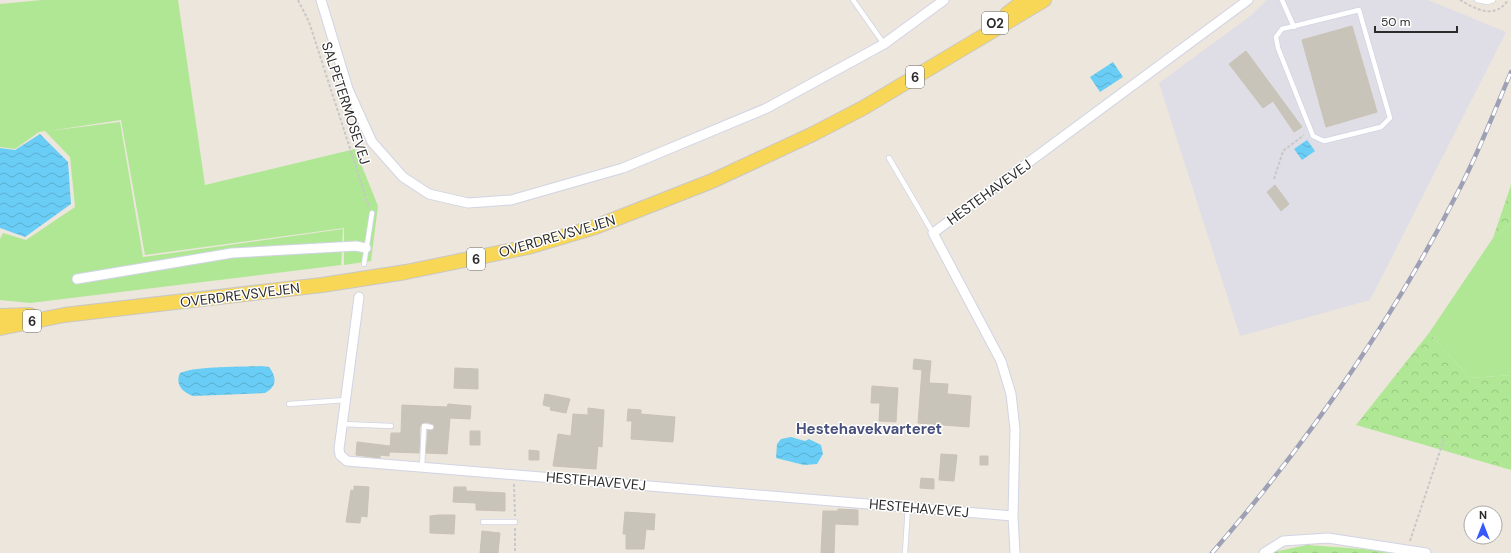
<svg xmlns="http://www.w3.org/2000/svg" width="1511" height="553" font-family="'DM Sans',sans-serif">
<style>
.industrial{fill:#dfdde5}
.grass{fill:#afe795}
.forest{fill:url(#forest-crowns)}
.water{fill:url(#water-waves)}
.building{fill:#c9c4ba;stroke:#c9c2b5}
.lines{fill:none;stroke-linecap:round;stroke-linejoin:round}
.service-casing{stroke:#d1d4e4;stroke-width:6}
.minor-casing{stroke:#d1d4e4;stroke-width:11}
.primary-casing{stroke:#c8c8c8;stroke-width:16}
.path{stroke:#c8c8c8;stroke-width:2;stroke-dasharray:3 2;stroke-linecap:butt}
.service{stroke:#fff;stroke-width:4.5}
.minor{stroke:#fff;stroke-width:9}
.primary{stroke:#f8d656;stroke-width:14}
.rail-casing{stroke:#9ea1b6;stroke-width:4.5}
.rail{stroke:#fff;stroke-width:3;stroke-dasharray:9;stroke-linecap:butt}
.labels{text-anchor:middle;stroke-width:3;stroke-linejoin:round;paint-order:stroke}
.shield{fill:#fff;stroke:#6b6b6b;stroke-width:1}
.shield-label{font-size:13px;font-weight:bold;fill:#2b2b2b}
.street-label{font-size:14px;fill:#2b2b2b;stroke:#fff}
.neighbourhood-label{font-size:15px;font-weight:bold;fill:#48517e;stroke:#fff}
</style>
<defs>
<pattern id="forest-crowns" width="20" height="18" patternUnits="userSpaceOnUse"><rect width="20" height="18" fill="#afe795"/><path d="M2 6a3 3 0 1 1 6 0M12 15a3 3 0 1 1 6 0" fill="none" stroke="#97c681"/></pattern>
<pattern id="water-waves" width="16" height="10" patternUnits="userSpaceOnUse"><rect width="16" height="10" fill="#69cdf5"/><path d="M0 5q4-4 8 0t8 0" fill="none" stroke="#5bb0d2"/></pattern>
</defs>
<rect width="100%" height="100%" fill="#ede6dc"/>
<path class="industrial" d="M1267,0H1428L1506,32L1370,300L1240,336L1159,83L1249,17Z"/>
<path class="grass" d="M42,0H178L205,185L355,149L378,206L371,261L344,265V228L145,255L121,120L48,131L120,122L143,257L343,229L341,265L30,303L0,300V239L3,233L26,240L75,207L70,157L45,131L39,132L15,149L0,147V4Z
M1511,223V375L1470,378L1429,333L1493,238Z"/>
<path class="forest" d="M1511,185V223L1493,238Z
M1429,333L1470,378L1511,375V470L1356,425Z
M1307,545L1390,551L1403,553H1269Z"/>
<path class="water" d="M1113,62L1123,77L1100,92L1090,77Z
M40,134L68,162L71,204L25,237L0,228V148L15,150Z
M1307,140L1315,151L1302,160L1294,149Z
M261,366L269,367C277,377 277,387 265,393L193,396C182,392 175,384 180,373C195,366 241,367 261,366Z
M791,437L805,441L809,439L821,445L823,454L817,464L804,465L776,458L777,444L781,439Z"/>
<path class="building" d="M1352,26L1377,112L1326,127L1302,40Z
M1246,51L1302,127L1294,132L1273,101L1263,108L1229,64Z
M1275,185L1289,204L1281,211L1267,192Z
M914,359L931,361L929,383L948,384L947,394L971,396L969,427L918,423L922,370L913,369Z
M455,368L478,369V389L454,388Z
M872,386L898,388L896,422L879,421L880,403H871Z
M545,394L570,399L566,413L550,410L551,407L543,405Z
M448,404L471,406L470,419L450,418L447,454L426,453L428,430H433L435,427L433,424L425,422L420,426L419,453L390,452L391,433H401L402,405L447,407Z
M588,408L604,410L602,447L598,446L596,469L553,466L558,434L571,436L573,414L588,415Z
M628,409L641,410V414L675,417L673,442L631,439L632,421H627Z
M470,431H480V445H470Z
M357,442L390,446L389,456L380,455V458L356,455Z
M529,450L539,451V460H529Z
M941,454L957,455L954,481L939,480Z
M980,456H988V465H980Z
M921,478L934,479V489L920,488Z
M354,486L369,487L367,517L361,516L360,523L346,522L351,490L354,491Z
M454,487H466V491L505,493V511L476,510V503L453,502Z
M838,509L858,510V525L835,524L834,553H821L823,511H838Z
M625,512L655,514L654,530L646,529L644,549H626V534H623Z
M439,515H455L454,534L430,533V516Z
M482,531L500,533L498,553H480Z"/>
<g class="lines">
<defs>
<path id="service" d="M853,0L884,44
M1282,0L1294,27
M1477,0L1487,2L1493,0
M1359,10L1390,118L1381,127L1324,141L1313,136L1278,48L1276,37L1282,29Z
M889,158L933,233
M364,264L372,213
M289,404L346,400
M342,424L391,426
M422,468L424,426L431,427
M483,522H515
M905,553L908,507"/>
<path id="minor" d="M321,0L348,89L372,142L403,177L429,194L468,203L511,200L623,168L767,108L884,44L944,0
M77,279L232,253L356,246L366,248
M359,297L339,449L340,455L347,461L1013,516L1015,553
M1013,516L1015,429L1011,394L1001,361L933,233L1248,0
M1264,553L1283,541L1328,538L1426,553"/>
<path id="primary" d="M1007,14L1025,0
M0,316L30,315
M0,328L64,315L322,285L406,272L528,247L595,227L712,181L813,134L863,108L1044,0"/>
</defs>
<use href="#service" class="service-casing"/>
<use href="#minor" class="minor-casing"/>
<use href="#primary" class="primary-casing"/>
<path class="path" d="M298,0L309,22L369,207
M1460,0C1475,9 1495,20 1508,0
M1274,179L1283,151L1304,135
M514,484L515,516
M515,528V553
M1410,541L1444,439"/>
<use href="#service" class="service"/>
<use href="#minor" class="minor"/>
<use href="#primary" class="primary"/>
<defs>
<path id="rail" d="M1212,553C1309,441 1394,318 1461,186C1480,149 1495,110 1511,72"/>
</defs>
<use href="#rail" class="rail-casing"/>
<use href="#rail" class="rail"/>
</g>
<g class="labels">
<g class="shield">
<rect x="982" y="12" width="26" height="22" rx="3"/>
<rect x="906" y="66" width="18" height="22" rx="3"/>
<rect x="467" y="248" width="18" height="22" rx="3"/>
<rect x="23" y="310" width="18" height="22" rx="3"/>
</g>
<g class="shield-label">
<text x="995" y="28">O2</text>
<text x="915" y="82">6</text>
<text x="476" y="264">6</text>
<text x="32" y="326">6</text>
</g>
<g class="street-label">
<text transform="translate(346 103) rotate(72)" y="5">SALPETERMOSEVEJ</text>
<text transform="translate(989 192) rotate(-36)" y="5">HESTEHAVEVEJ</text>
<text transform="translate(557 236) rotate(-16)" y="5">OVERDREVSVEJEN</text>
<text transform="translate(240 295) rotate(-7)" y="5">OVERDREVSVEJEN</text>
<text transform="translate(596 481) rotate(5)" y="5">HESTEHAVEVEJ</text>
<text transform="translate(919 508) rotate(5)" y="5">HESTEHAVEVEJ</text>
</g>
<g class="neighbourhood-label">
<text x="869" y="434">Hestehavekvarteret</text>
</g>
</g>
<g transform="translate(1483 525)"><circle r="19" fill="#ffffff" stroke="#aaaaaa"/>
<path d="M0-3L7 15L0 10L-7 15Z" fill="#3758ff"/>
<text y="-6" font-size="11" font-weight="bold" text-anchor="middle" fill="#2b2b2b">N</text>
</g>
<path d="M1375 26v6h82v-6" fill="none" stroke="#2b2b2b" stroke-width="2"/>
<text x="1381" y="26" font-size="12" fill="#2b2b2b" stroke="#ffffff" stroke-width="3" paint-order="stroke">50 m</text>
</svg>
